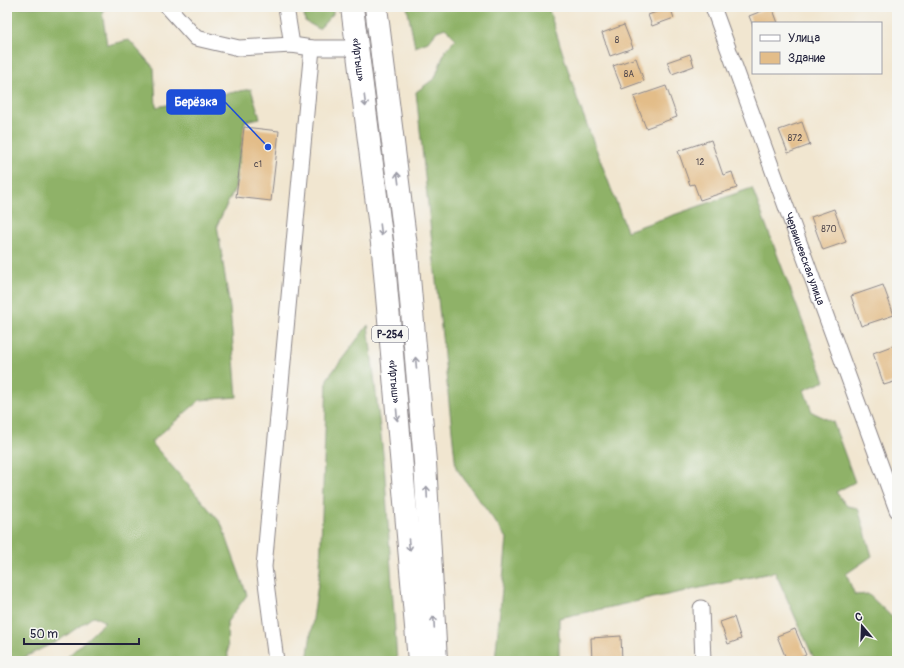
<svg xmlns="http://www.w3.org/2000/svg" width="904" height="668" font-family="Pangolin,sans-serif">
<style>
.forest{fill:#8fb267;stroke:#586a51}
.building{fill:#e3bd89}
.lines{fill:none;stroke-linecap:round;stroke-linejoin:round}
.minor-casing{stroke:#8a8486;stroke-width:17}
.highway-casing{stroke:#8a8486;stroke-width:24}
.minor{stroke:#fff;stroke-width:15}
.highway{stroke:#fff;stroke-width:22}
.oneway{stroke:#9c9ca7}
.labels{text-anchor:middle;stroke-width:3;stroke-linejoin:round;paint-order:stroke}
.number-label{font-size:9px;fill:#52494e}
.shield{fill:#f6f6f2;stroke:#626272;stroke-width:1}
.shield-label{font-size:10px;font-weight:bold;fill:#22223b}
.street-label{font-size:11px;fill:#22223b;stroke:#f6f6f2}
.leader{fill:none;stroke:#1d4ed8;stroke-width:1.5}
.callout-dot{fill:#1d4ed8;stroke:#f6f6f2;stroke-width:1.5}
.callout{fill:#1d4ed8;stroke:#1d4ed8;stroke-width:1.5}
.callout-label{font-size:12px;text-anchor:middle;font-weight:bold;fill:#fff}
</style>
<rect width="100%" height="100%" fill="#f6f6f2"/>
<filter id="ink" filterUnits="userSpaceOnUse"><feTurbulence type="fractalNoise" baseFrequency=".025" numOctaves="2"/><feDisplacementMap in="SourceGraphic" scale="8" xChannelSelector="R" yChannelSelector="G"/><feConvolveMatrix kernelMatrix="1 2 1 2 8 2 1 2 1" color-interpolation-filters="sRGB"/></filter>
<filter id="wash" filterUnits="userSpaceOnUse"><feTurbulence type="fractalNoise" baseFrequency=".012" numOctaves="4" result="noise"/><feDisplacementMap in="SourceGraphic" scale="16" xChannelSelector="R" yChannelSelector="G"/><feGaussianBlur stdDeviation="0.9" result="paint"/><feColorMatrix in="noise" values="0 0 0 0 0 0 0 0 0 0 0 0 0 0 0 0 0 1.4 0 .05"/><feComposite in="paint" operator="in"/></filter>
<g filter="url(#wash)">
<rect width="100%" height="100%" fill="#f1e6d0"/>
<path class="forest" d="M7,7H108L102,11L107,45L129,40L154,68L156,107L251,89L260,118L245,121L235,188L217,225L230,308L237,397L200,400L151,442L221,523L247,595L227,622L228,661H63L105,622L94,616L61,639L17,661H7Z
M303,7H333V14L319,29L305,21Z
M407,7H548L578,101L627,231L752,188L825,381L804,390L812,412L833,422L855,482L836,492L847,506L858,508L872,556L846,574L855,595L868,594L895,620L897,624V661H815L775,572L559,618V661H495L507,538L456,468L416,92L435,78L445,51L456,39L445,28L437,31L428,42L415,47Z
M368,325L384,462L397,661H307L320,570L327,379Z"/>
<g id="blocks">
<path class="building" d="M619,7H635L621,13Z
M670,7L674,18L652,26L648,15Z
M772,7L778,23H753V26L749,16Z
M624,25L633,48L610,56L602,33Z
M690,54L694,66L672,74L667,62Z
M636,58L644,81L622,89L613,66Z
M666,86L677,117L646,128L634,97Z
M802,122L810,145L788,153L779,130Z
M244,127L279,131L271,201L236,197Z
M711,140L723,175L732,172L737,188L700,200L694,184L690,185L678,151Z
M834,209L846,242L823,250L811,217Z
M883,285L894,315L861,326L851,296Z
M897,344V381L884,385L873,353Z
M897,432V446L892,433Z
M734,617L741,639L728,644L720,622Z
M795,629L806,655L792,661H787L777,636Z
M621,636L622,661H592L591,638Z"/>
</g>
</g>
<g filter="url(#ink)">
<use href="#blocks" fill-opacity="0" stroke="#8a8486" stroke-width="1"/>
<g class="lines">
<defs>
<g id="minor">
<path d="M168,7L196,38L239,48L292,45L312,48H358"/>
<path d="M286,7L292,45"/>
<path id="s1" d="M713,7L897,510"/>
<path d="M701,608L703,661"/>
<path d="M276,661L264,567L312,48"/>
</g>
<g id="highway">
<path id="s2" d="M352,7L383,251L419,661"/>
<path d="M376,7L407,254L425,462L436,661"/>
</g>
</defs>
<use href="#minor" class="minor-casing"/>
<use href="#highway" class="highway-casing"/>
<use href="#minor" class="minor"/>
<use href="#highway" class="highway"/>
</g>
<defs><path id="oneway-shaft" d="M-6 0H5M1.5-3L5.5 0L1.5 3" fill="none" stroke-width="1.6" stroke-linecap="round" stroke-linejoin="round"/></defs>
<g class="oneway">
<use href="#oneway-shaft" transform="translate(365 101) rotate(83)"/>
<use href="#oneway-shaft" transform="translate(398 178) rotate(-97)"/>
<use href="#oneway-shaft" transform="translate(381 230) rotate(83)"/>
<use href="#oneway-shaft" transform="translate(416 363) rotate(-95)"/>
<use href="#oneway-shaft" transform="translate(397 415) rotate(85)"/>
<use href="#oneway-shaft" transform="translate(427 492) rotate(-93)"/>
<use href="#oneway-shaft" transform="translate(409 545) rotate(85)"/>
<use href="#oneway-shaft" transform="translate(434 622) rotate(-93)"/>
</g>
</g>
<g class="labels">
<g class="number-label">
<text x="617" y="43">8</text>
<text x="629" y="77">8А</text>
<text x="795" y="141">872</text>
<text x="700" y="165">12</text>
<text x="258" y="167">с1</text>
<text x="829" y="232">870</text>
</g>
<rect class="shield" x="372" y="326" width="36" height="16" rx="3"/>
<g class="shield-label">
<text x="390" y="338">Р-254</text>
</g>
<g class="street-label">
<text dy="4" stroke="none"><textPath href="#s2" startOffset="53">«Иртыш»</textPath></text>
<text dy="4" stroke="none"><textPath href="#s1" startOffset="268">Червишевская улица</textPath></text>
<text dy="4" stroke="none"><textPath href="#s2" startOffset="377">«Иртыш»</textPath></text>
</g>
</g>
<path class="leader" d="M268 147L225 102"/>
<circle class="callout-dot" cx="268" cy="147" r="4"/>
<rect class="callout" x="167" y="90" width="58" height="24" rx="4"/>
<g class="callout-label">
<text x="196" y="106">Берёзка</text>
</g>
<rect width="904" height="668" fill="none" stroke="#f6f6f2" stroke-width="24"/>
<rect x="752" y="22" width="130" height="52" fill="#f6f6f2" stroke="#a1a1a9"/>
<rect x="760" y="35" width="20" height="6" fill="#ffffff" stroke="#a1a1a9"/>
<text x="788" y="42" font-size="12" fill="#22223b">Улица</text>
<rect x="760" y="52" width="20" height="12" fill="#e3bd89" stroke="#a1a1a9"/>
<text x="788" y="62" font-size="12" fill="#22223b">Здание</text>
<g transform="translate(862 626) rotate(341)" stroke="#f6f6f2" stroke-width="3" paint-order="stroke">
<path d="M0-3L7 15L0 10L-7 15Z" fill="#22223b"/>
<text y="-6" font-size="11" font-weight="bold" text-anchor="middle" fill="#22223b">С</text>
</g>
<path d="M24 638v6h115v-6" fill="none" stroke="#22223b" stroke-width="2"/>
<text x="30" y="638" font-size="12" fill="#22223b" stroke="#f6f6f2" stroke-width="3" paint-order="stroke">50 m</text>
</svg>
